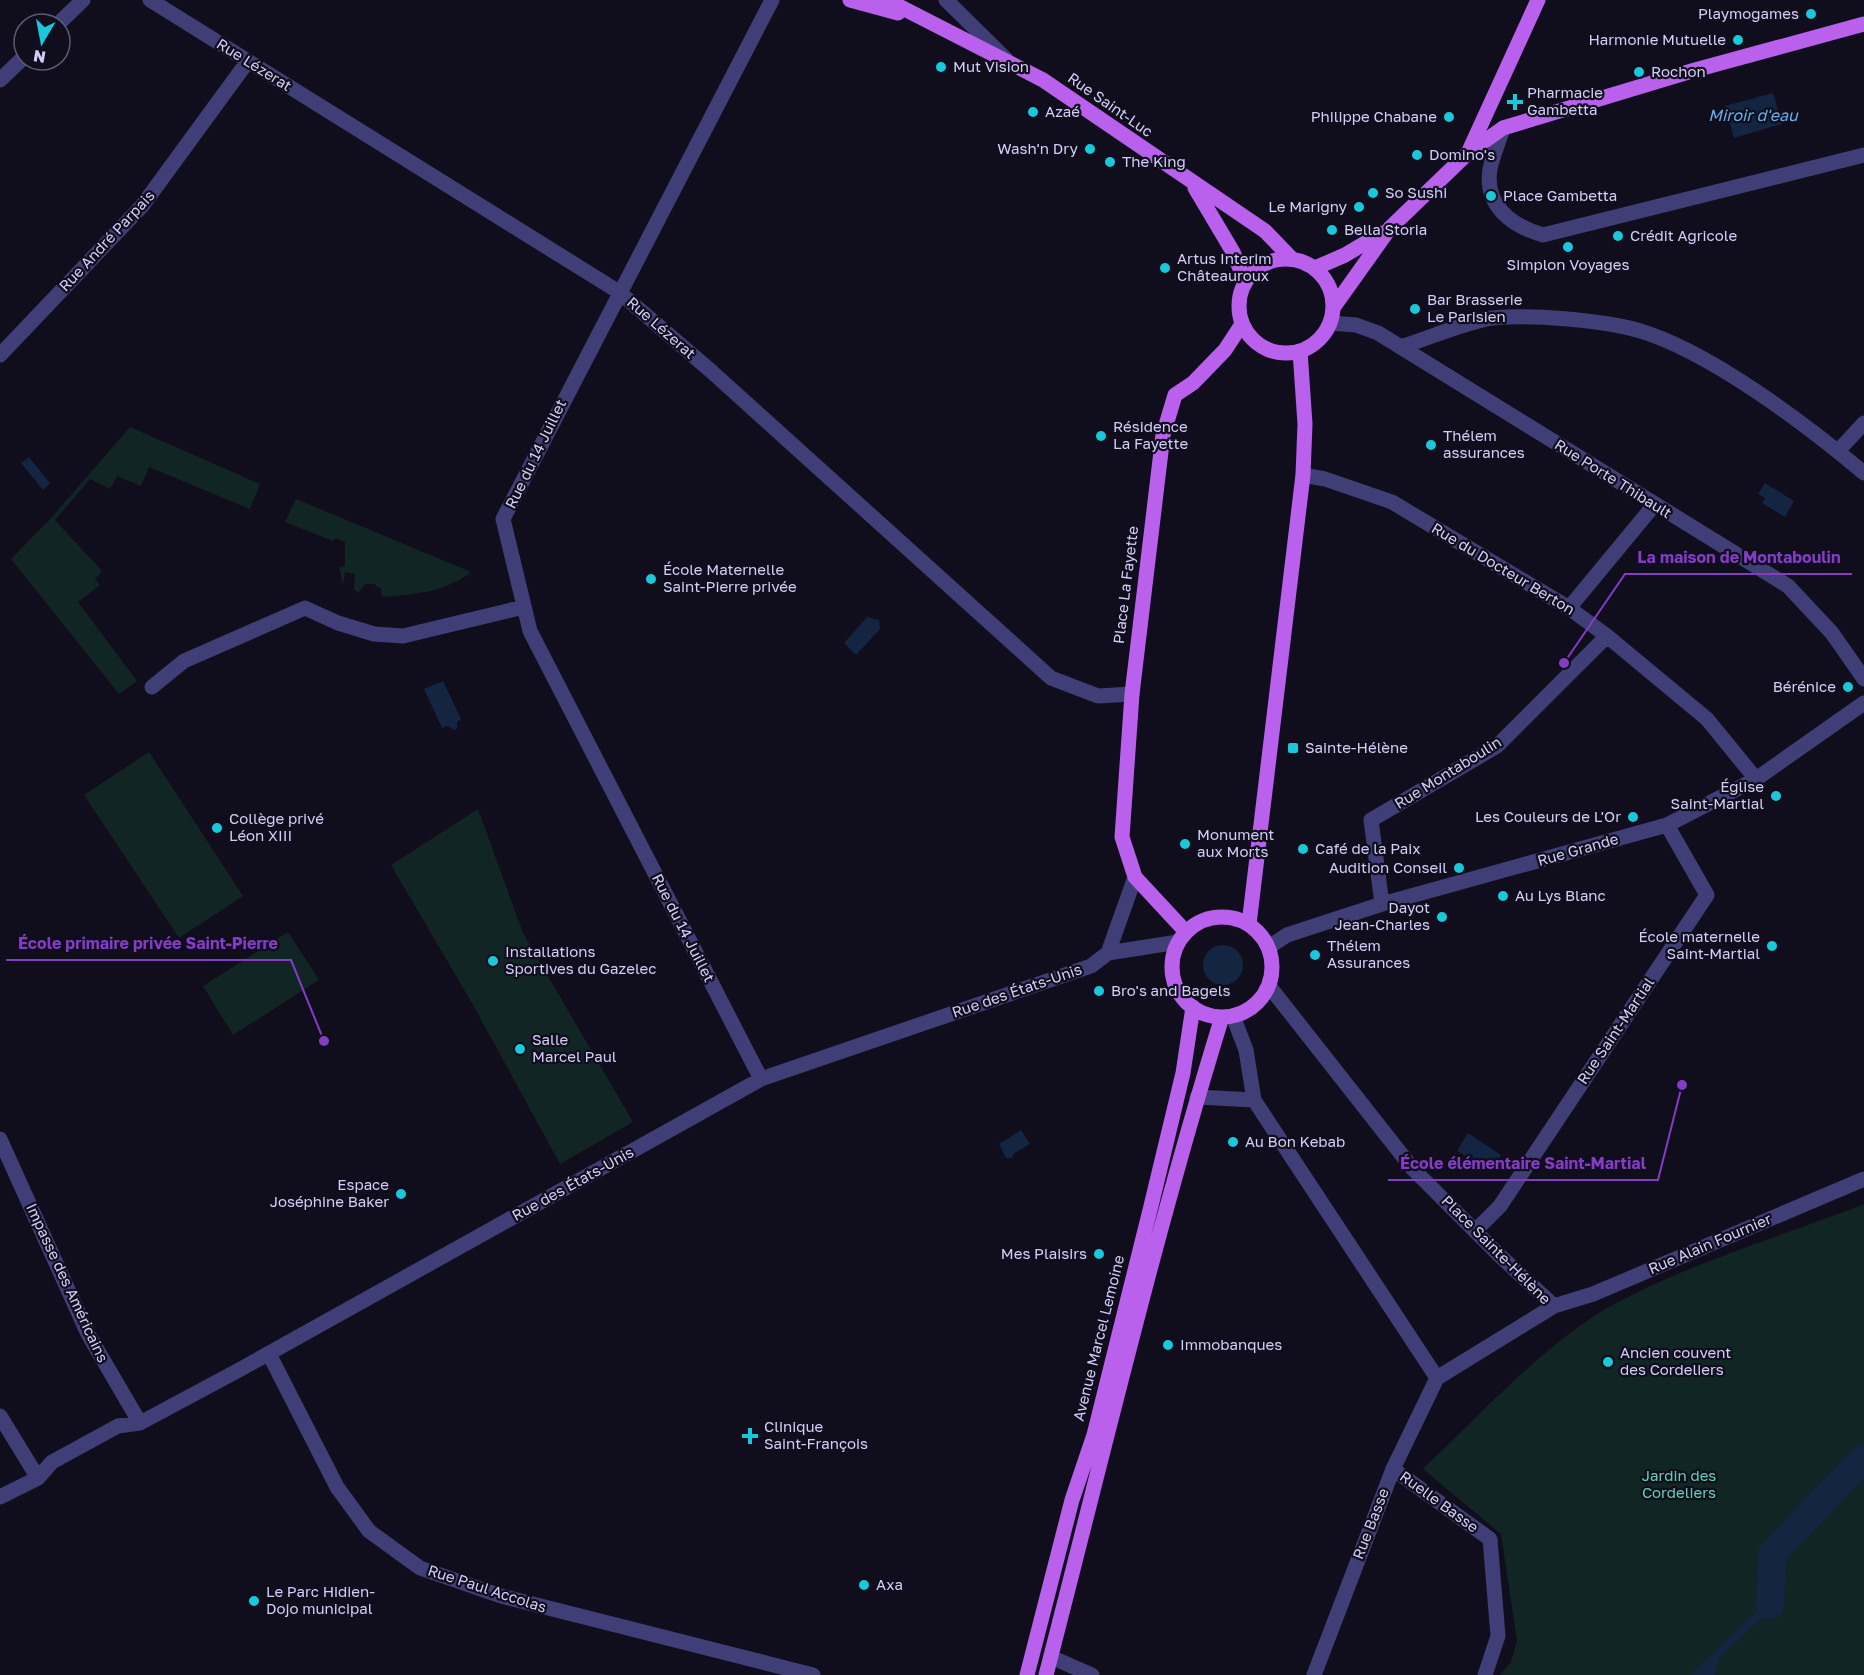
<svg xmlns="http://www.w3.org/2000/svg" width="1864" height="1675" font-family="'Golos Text',sans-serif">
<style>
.green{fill:#112524}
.water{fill:#132540}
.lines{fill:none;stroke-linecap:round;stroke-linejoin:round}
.canal{stroke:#132540;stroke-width:28}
.minor{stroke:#403e76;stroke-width:15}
.major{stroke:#b961ed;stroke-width:15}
.poi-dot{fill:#19c8db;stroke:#100e1c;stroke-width:2}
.labels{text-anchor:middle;stroke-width:4.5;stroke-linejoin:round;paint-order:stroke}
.poi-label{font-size:15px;fill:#d3cef9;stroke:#100e1c;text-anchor:start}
.street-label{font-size:15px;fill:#d3cef9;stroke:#100e1c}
.park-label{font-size:15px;fill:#63d0b5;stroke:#100e1c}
.water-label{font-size:16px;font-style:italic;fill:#67b0ee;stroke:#100e1c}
.leader{fill:none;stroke:#843cc5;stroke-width:2}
.callout-dot{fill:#843cc5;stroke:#100e1c;stroke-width:2}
.callout-label{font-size:16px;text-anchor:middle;font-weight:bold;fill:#843cc5;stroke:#100e1c;stroke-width:4.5;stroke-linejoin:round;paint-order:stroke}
</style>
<rect width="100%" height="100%" fill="#100e1c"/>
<path class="green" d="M130,427L260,484L250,509L149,467L141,486L117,476L110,489L90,479L55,520L102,571L95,579L100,585L78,602L137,681L119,694L11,559L52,517Z
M296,499L471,572C444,593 415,594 382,597L381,589L374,584H365L358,593L354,589L355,574L345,572L343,585L339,567L345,566V542L335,538L333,541L285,522Z
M149,752L243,896L179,938L84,795Z
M478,809L523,933L633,1122L560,1164L473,1005L391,865Z
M288,932L319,980L233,1035L203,986Z
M1864,1204V1675H1500L1511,1662L1517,1641L1501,1534L1423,1469C1478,1417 1546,1342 1611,1306C1691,1262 1780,1237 1864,1204Z"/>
<path class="water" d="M1773,93L1782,124L1734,138L1725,106Z
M29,457L50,483L43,490L21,463Z
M1765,483L1794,501L1785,517L1762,503L1765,498L1758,494Z
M867,617L879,620L880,629L856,655L844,643Z
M443,681L461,719L457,722V728L454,730L448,726L442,728L424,689Z
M1203 965a20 20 0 1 1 40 0a20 20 0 1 1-40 0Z
M1021,1130L1030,1144L1013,1154L1012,1158H1006L999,1144Z
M1468,1133L1501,1155L1491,1172L1457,1151Z
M1767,1602L1772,1608L1719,1658L1715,1675H1690Z"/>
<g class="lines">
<path class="canal" d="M1770,1605L1772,1554L1864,1458"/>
<path class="minor" d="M150,0L619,292L711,371L1051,678L1098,696L1132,694
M946,0L1006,59
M58,24L83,0
M0,80L24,57
M1503,128C1499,142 1493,155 1490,169C1484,206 1512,226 1543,235L1864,155
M1330,323L1356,325L1378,333L1788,586L1832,633L1864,679
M1400,347C1427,339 1465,322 1492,318C1530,314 1600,320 1637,330C1708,350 1807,425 1864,473
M0,355L142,206L248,61
M1838,451L1864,423
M1303,475L1325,479L1392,502L1569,608L1607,636L1707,719L1756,779
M1569,608L1655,504
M152,687L184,661L305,608L338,623L374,634L403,636L524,607
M1382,904L1371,820L1497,746L1607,636
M1269,947L1287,935L1382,904L1667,825L1756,779L1864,703
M1108,953L1135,877
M1269,986L1413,1169L1498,1254L1554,1306
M1233,1016L1246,1050L1254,1100L1437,1378
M761,1079L530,631L503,519L772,0
M1197,1097L1254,1100
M0,1139L88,1334L140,1423
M1476,1230L1500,1206L1707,895L1667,825
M269,1354L337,1487L369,1531L420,1568L501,1596L813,1675
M1437,1378L1554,1306L1593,1294L1864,1179
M0,1416L38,1478
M1393,1469L1490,1539L1498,1636L1485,1675
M0,1497L38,1478L52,1462L118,1426L140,1423L239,1370L761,1079L1091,966L1108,953L1178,942
M1051,1657L1092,1675
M1314,1675L1393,1469L1437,1378"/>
<path class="major" d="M850,0L898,13
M887,0L1043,80L1265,231L1292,259
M1468,153L1538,0
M1195,188L1233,252L1245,281
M1239 306a47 47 0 1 1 94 0a47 47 0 1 1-94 0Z
M1315,268L1345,255L1382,233
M1333,308L1390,228L1468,153L1503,128L1695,70L1864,24
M1172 967a50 50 0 1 1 100 0a50 50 0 1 1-100 0Z
M1249,924L1303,475L1305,424L1300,351
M1186,932L1135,877L1122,837L1132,694L1163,435L1175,395L1193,383L1225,350L1242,324
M1027,1675L1072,1500L1094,1435L1151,1206L1183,1073L1193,1007
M1046,1675C1103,1455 1155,1234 1222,1017"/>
</g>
<g class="poi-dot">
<circle cx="1811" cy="14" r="6"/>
<circle cx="1738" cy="40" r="6"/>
<circle cx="941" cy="67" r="6"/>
<circle cx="1639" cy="72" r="6"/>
<path d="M1512 93h6v6h6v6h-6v6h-6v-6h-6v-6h6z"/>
<circle cx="1033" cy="112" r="6"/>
<circle cx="1449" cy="117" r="6"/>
<circle cx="1090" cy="149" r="6"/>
<circle cx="1417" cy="155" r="6"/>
<circle cx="1110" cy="162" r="6"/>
<circle cx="1373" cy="193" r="6"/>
<circle cx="1491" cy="196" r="6"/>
<circle cx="1359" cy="207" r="6"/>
<circle cx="1332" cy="230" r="6"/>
<circle cx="1618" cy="236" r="6"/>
<circle cx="1568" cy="247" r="6"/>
<circle cx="1165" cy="268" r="6"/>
<circle cx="1415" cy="309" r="6"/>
<circle cx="1101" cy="436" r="6"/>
<circle cx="1431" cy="445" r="6"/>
<circle cx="651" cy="579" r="6"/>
<circle cx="1848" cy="687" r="6"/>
<rect x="1287" y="742" width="12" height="12" rx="3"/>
<circle cx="1776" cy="796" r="6"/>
<circle cx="1633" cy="817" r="6"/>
<circle cx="217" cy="828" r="6"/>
<circle cx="1185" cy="844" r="6"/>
<circle cx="1303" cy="849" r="6"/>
<circle cx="1459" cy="868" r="6"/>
<circle cx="1503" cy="896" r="6"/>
<circle cx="1442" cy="917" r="6"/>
<circle cx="1772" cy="946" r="6"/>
<circle cx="1315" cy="955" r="6"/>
<circle cx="493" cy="961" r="6"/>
<circle cx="1099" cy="991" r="6"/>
<circle cx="520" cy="1049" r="6"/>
<circle cx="1233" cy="1142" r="6"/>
<circle cx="401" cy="1194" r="6"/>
<circle cx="1099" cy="1254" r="6"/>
<circle cx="1168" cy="1345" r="6"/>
<circle cx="1608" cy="1362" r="6"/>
<path d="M747 1427h6v6h6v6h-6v6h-6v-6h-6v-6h6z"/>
<circle cx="864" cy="1585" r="6"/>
<circle cx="254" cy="1601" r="6"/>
</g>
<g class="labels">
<g class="poi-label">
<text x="1799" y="19" text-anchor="end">Playmogames</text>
<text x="1726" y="45" text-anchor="end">Harmonie Mutuelle</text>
<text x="953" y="72">Mut Vision</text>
<text x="1651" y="77">Rochon</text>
<text x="1527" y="98">Pharmacie<tspan x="1527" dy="17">Gambetta</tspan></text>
<text x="1045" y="117">Azaé</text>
<text x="1437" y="122" text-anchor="end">Philippe Chabane</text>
<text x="1078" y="154" text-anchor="end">Wash'n Dry</text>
<text x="1429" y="160">Domino's</text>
<text x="1122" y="167">The King</text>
<text x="1385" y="198">So Sushi</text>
<text x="1503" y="201">Place Gambetta</text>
<text x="1347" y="212" text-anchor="end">Le Marigny</text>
<text x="1344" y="235">Bella Storia</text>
<text x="1630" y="241">Crédit Agricole</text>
<text x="1177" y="264">Artus Interim<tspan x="1177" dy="17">Châteauroux</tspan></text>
<text x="1568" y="270" text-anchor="middle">Simplon Voyages</text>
<text x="1427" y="305">Bar Brasserie<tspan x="1427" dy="17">Le Parisien</tspan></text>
<text x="1113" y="432">Résidence<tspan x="1113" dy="17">La Fayette</tspan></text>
<text x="1443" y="441">Thélem<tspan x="1443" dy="17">assurances</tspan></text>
<text x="663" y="575">École Maternelle<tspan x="663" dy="17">Saint-Pierre privée</tspan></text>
<text x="1836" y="692" text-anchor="end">Bérénice</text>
<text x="1305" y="753">Sainte-Hélène</text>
<text x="1764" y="792" text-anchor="end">Église<tspan x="1764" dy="17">Saint-Martial</tspan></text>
<text x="1621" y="822" text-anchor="end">Les Couleurs de L'Or</text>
<text x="229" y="824">Collège privé<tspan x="229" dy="17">Léon XIII</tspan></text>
<text x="1197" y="840">Monument<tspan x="1197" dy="17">aux Morts</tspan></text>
<text x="1315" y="854">Café de la Paix</text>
<text x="1447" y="873" text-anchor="end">Audition Conseil</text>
<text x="1515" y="901">Au Lys Blanc</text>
<text x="1430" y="913" text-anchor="end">Dayot<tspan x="1430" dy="17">Jean-Charles</tspan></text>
<text x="1760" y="942" text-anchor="end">École maternelle<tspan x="1760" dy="17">Saint-Martial</tspan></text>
<text x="1327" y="951">Thélem<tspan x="1327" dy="17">Assurances</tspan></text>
<text x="505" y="957">Installations<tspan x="505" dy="17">Sportives du Gazelec</tspan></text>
<text x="1111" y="996">Bro's and Bagels</text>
<text x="532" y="1045">Salle<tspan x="532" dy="17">Marcel Paul</tspan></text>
<text x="1245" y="1147">Au Bon Kebab</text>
<text x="389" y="1190" text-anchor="end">Espace<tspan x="389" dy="17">Joséphine Baker</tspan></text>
<text x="1087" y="1259" text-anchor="end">Mes Plaisirs</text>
<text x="1180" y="1350">Immobanques</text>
<text x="1620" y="1358">Ancien couvent<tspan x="1620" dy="17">des Cordeliers</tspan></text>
<text x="764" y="1432">Clinique<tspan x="764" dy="17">Saint-François</tspan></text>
<text x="876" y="1590">Axa</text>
<text x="266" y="1597">Le Parc Hidien-<tspan x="266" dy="17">Dojo municipal</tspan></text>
</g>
<g class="street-label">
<text transform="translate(254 65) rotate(32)" y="5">Rue Lézerat</text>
<text transform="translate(1110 105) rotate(35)" y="5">Rue Saint-Luc</text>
<text transform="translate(107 241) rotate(-47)" y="5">Rue André Parpais</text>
<text transform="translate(661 328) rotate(41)" y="5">Rue Lézerat</text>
<text transform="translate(536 454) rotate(-64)" y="5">Rue du 14 Juillet</text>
<text transform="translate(1613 479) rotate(32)" y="5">Rue Porte Thibault</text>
<text transform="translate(1503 569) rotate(31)" y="5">Rue du Docteur Berton</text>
<text transform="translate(1126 585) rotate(-83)" y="5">Place La Fayette</text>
<text transform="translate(1448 773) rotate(-32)" y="5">Rue Montaboulin</text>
<text transform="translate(1578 850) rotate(-16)" y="5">Rue Grande</text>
<text transform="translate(683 928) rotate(63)" y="5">Rue du 14 Juillet</text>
<text transform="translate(1017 991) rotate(-19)" y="5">Rue des États-Unis</text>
<text transform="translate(1616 1031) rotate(-56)" y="5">Rue Saint-Martial</text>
<text transform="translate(573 1184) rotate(-29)" y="5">Rue des États-Unis</text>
<text transform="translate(1710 1244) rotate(-23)" y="5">Rue Alain Fournier</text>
<text transform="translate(1496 1250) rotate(45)" y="5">Place Sainte-Hélène</text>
<text transform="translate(67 1283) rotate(65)" y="5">Impasse des Américains</text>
<text transform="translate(1099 1338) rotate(-76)" y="5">Avenue Marcel Lemoine</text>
<text transform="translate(1439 1502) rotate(36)" y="5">Ruelle Basse</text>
<text transform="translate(1371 1524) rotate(-69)" y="5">Rue Basse</text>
<text transform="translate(487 1589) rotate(18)" y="5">Rue Paul Accolas</text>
</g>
<g class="park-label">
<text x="1679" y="1481">Jardin des<tspan x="1679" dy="17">Cordeliers</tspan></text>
</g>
<g class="water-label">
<text x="1753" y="121">Miroir d'eau</text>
</g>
</g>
<path class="leader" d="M1564 663L1625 574H1852M324 1041L291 960H6M1682 1085L1658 1180H1388"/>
<g class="callout-dot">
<circle cx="1564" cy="663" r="6"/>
<circle cx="324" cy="1041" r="6"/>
<circle cx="1682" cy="1085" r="6"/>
</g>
<g class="callout-label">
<text x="1739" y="563">La maison de Montaboulin</text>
<text x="148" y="949">École primaire privée Saint-Pierre</text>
<text x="1523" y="1169">École élémentaire Saint-Martial</text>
</g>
<g transform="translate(42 42) rotate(190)"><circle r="28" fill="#100e1c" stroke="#5e5b74" stroke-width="1.5"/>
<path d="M0-4.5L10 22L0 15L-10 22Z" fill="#19c8db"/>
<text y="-9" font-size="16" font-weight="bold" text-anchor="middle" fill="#d3cef9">N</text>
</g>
</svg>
